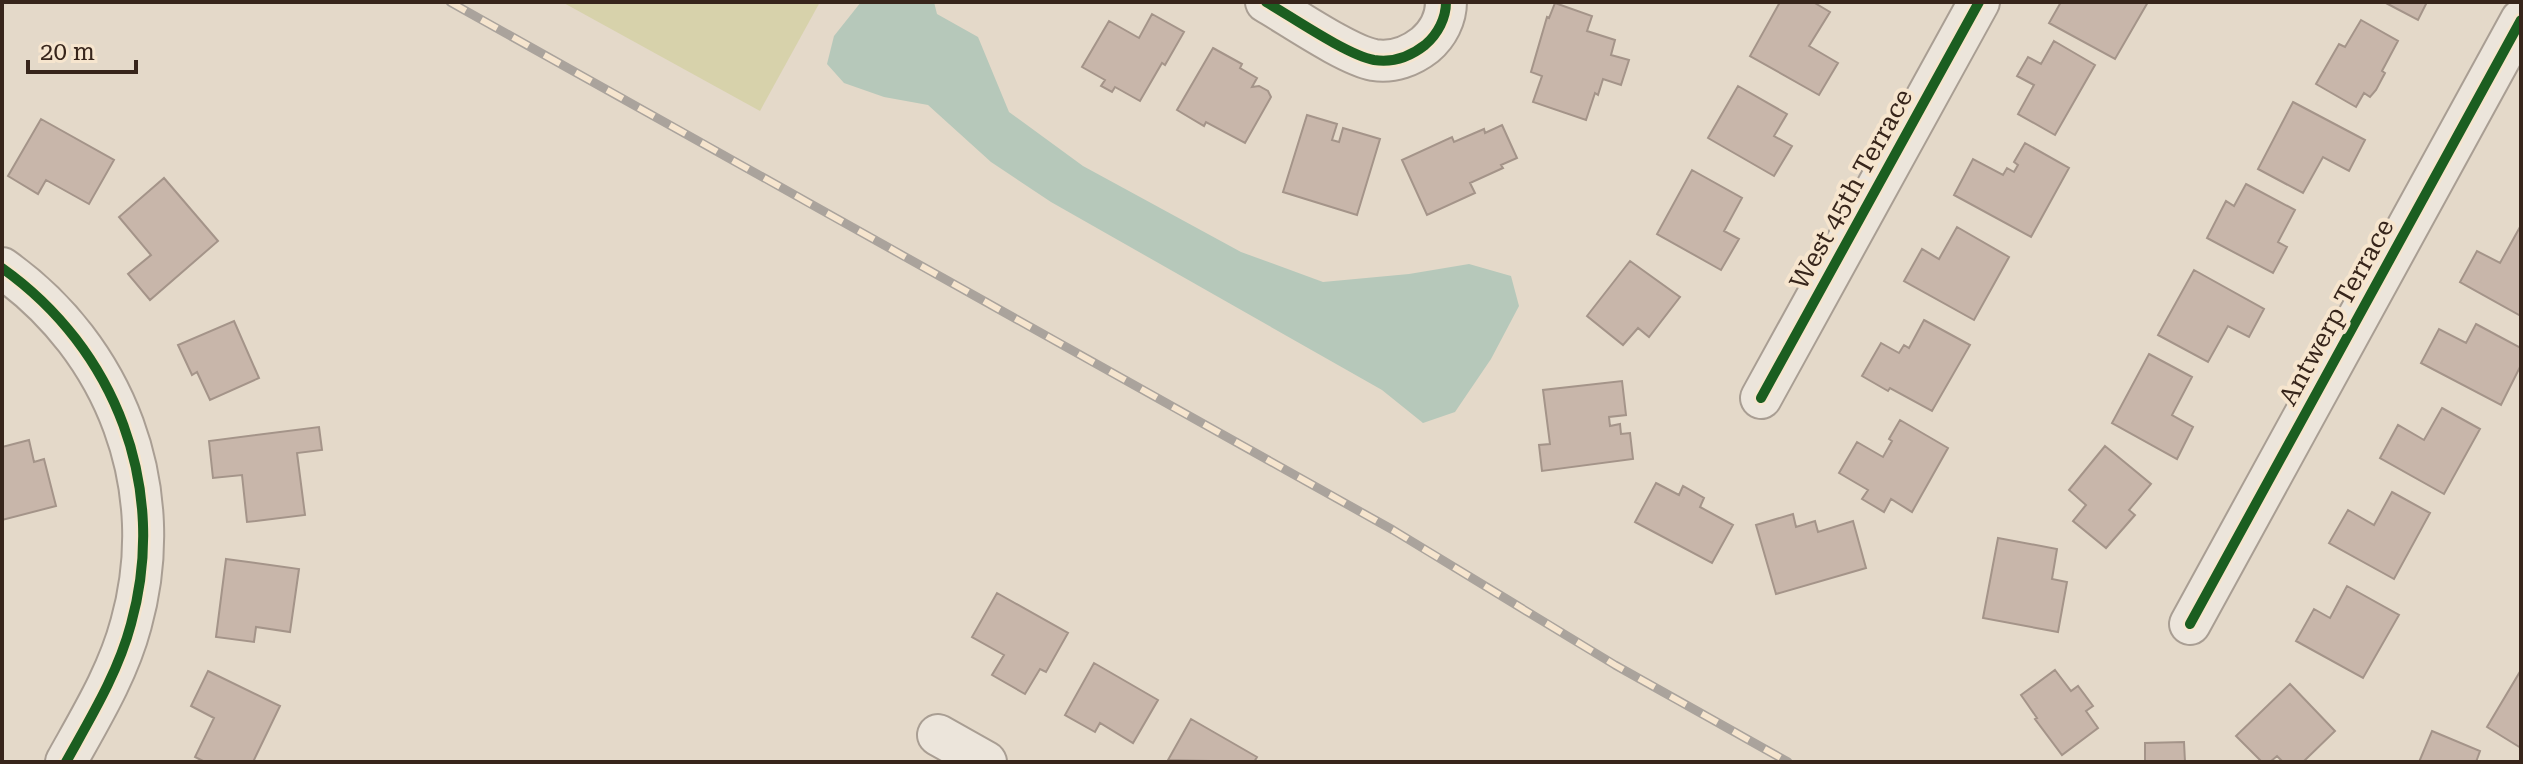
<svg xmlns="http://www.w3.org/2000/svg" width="2523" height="764" font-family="'Roboto Serif',serif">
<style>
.green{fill:#d7d2ab}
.water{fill:#b6c8ba}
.building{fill:#c8b6aa;stroke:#a49489;stroke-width:2}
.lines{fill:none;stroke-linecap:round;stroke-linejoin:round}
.minor-casing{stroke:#a99e93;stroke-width:44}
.minor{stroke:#ece5db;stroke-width:40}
.rail-casing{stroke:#aaa39c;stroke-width:9}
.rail{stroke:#f6e5ce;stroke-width:6;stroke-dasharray:18;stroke-linecap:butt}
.cycleway-casing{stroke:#f6e5ce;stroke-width:15}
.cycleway{stroke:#1b5e20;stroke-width:10}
.labels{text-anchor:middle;stroke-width:8;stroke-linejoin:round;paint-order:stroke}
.street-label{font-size:26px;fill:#37251b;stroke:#f6e5ce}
</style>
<rect width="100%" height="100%" fill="#e4d9c9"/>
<path class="green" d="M562,2H820L760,111Z"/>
<path class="water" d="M861,2H934L937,14L978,37L1009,112L1083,166L1241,252L1323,282L1409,274L1469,264L1511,276L1519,306L1491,359L1455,412L1423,423L1382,390L1051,202L991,162L928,105L884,97L844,83L827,64L834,36Z"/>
<path class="building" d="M1780,2H1813L1830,12L1809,46L1838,63L1819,95L1750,56Z
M2061,2H2148L2115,59L2049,23Z
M2384,2H2427L2418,20Z
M1555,3L1592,16L1587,31L1615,40L1611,55L1629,60L1621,85L1603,79L1598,95L1595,93L1586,120L1533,102L1542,76L1531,72L1547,17L1549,18Z
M1152,14L1184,32L1165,65L1162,63L1140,101L1115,87L1112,92L1101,86L1105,80L1082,67L1109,21L1139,38Z
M2361,20L2398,41L2382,71L2385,73L2376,90L2370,97L2364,93L2356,107L2316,84L2339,44L2345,47Z
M2054,41L2095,65L2055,135L2018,114L2034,85L2017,76L2028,57L2041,64Z
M1213,48L1242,64L1240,68L1257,78L1252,87L1259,86L1268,91L1271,97L1245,143L1206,122L1204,126L1177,110Z
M1738,86L1787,114L1774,136L1792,146L1774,176L1708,138Z
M2293,102L2365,140L2349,171L2323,157L2303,193L2258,169Z
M1307,115L1337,124L1332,140L1339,142L1343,128L1380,139L1357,215L1283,192Z
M41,119L114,160L89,204L46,180L38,194L8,176Z
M1502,125L1517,158L1501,165L1503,168L1470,183L1475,193L1427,215L1402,160L1452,137L1454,142L1484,129L1485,133Z
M2025,143L2069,168L2031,237L1954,195L1973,159L2003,175L2007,168L2014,172L2018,165L2014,162Z
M1692,170L1742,198L1724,231L1739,239L1721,270L1657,234Z
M164,178L218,241L150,300L128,274L151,255L119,217Z
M2246,184L2295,210L2278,242L2287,247L2273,273L2207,238L2226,201L2234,206Z
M1957,227L2009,257L1974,320L1904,281L1922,249L1939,259Z
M2520,227L2521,228V316L2460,282L2477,251L2500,263Z
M1630,261L1680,297L1649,337L1638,328L1623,345L1587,316Z
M2194,270L2264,309L2249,337L2228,326L2208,362L2158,335Z
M1924,320L1970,345L1932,411L1890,388L1888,391L1862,376L1881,343L1899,353L1904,345L1909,348Z
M234,321L259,378L210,400L197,372L192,375L178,345Z
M2476,324L2521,348V365L2501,405L2421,363L2439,329L2466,343Z
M2149,354L2192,377L2172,415L2193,427L2177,459L2112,423Z
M1622,381L1626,415L1609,417L1610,426L1620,424L1621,434L1630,433L1633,459L1542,471L1539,445L1550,444L1543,390Z
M2442,408L2480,429L2444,494L2380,458L2398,425L2424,440Z
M1900,420L1948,448L1912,512L1891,499L1884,512L1862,499L1868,490L1839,473L1857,442L1883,457L1892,441L1889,439Z
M319,427L322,450L297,453L305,515L247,522L242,475L213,478L209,441Z
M29,440L34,462L44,459L56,506L2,520V447Z
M2105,446L2151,484L2129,510L2135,515L2106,548L2073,521L2086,505L2069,490Z
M1656,483L1679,495L1683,486L1704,498L1700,507L1733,525L1712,563L1635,522Z
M2392,492L2430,513L2394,579L2329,543L2348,510L2374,525Z
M1793,514L1796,527L1815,521L1818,532L1853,521L1866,568L1776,594L1756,525Z
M1998,538L2057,549L2052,579L2067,582L2058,632L1983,618Z
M226,559L299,569L290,632L256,627L254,642L216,637Z
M2347,586L2399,615L2363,678L2296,641L2314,609L2330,618Z
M997,593L1068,633L1046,672L1040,669L1025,694L992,675L1004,655L972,637Z
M1094,663L1158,700L1133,743L1100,723L1095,732L1065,715Z
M2055,670L2071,691L2078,686L2093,706L2086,711L2098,728L2062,755L2035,719L2037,718L2021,695Z
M2521,670V748L2487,727Z
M208,671L280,706L253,762H205L195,757L214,718L191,706Z
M2290,684L2335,731L2303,762H2283L2277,756L2270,762H2262L2236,736Z
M1191,719L1257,757L1254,762L1168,760Z
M2432,731L2480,751L2476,762H2419Z
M2184,742L2185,762H2145V743Z"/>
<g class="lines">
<defs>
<path id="minor" d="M1266,2C1292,17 1347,55 1374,60C1393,63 1411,56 1425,45C1438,34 1446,18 1446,2
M2,268C116,349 169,488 131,624C118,673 91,717 66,762
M1761,398L1979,2
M2190,624L2521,20
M938,735L986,762"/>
</defs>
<use href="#minor" class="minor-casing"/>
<use href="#minor" class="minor"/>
<defs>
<path id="rail" d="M450,2L1393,530L1615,665L1788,762"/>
</defs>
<use href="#rail" class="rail-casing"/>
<use href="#rail" class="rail"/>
<defs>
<path id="cycleway" d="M1266,2C1292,17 1347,55 1374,60C1393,63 1411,56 1425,45C1438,34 1446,18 1446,2
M2,268C116,349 169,488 131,624C118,673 91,717 66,762
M1761,398L1979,2
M2190,624L2521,20"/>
</defs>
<use href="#cycleway" class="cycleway-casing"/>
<use href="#cycleway" class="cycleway"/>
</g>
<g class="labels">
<g class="street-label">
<text transform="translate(1851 189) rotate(-61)" y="9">West 45th Terrace</text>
<text transform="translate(2336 312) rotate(-61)" y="9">Antwerp Terrace</text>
</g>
</g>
<rect width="2523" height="764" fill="none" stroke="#37251b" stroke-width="8"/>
<path d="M28 60v12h108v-12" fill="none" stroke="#37251b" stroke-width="4"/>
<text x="40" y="60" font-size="24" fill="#37251b" stroke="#f6e5ce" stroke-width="6" paint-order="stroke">20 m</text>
</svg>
